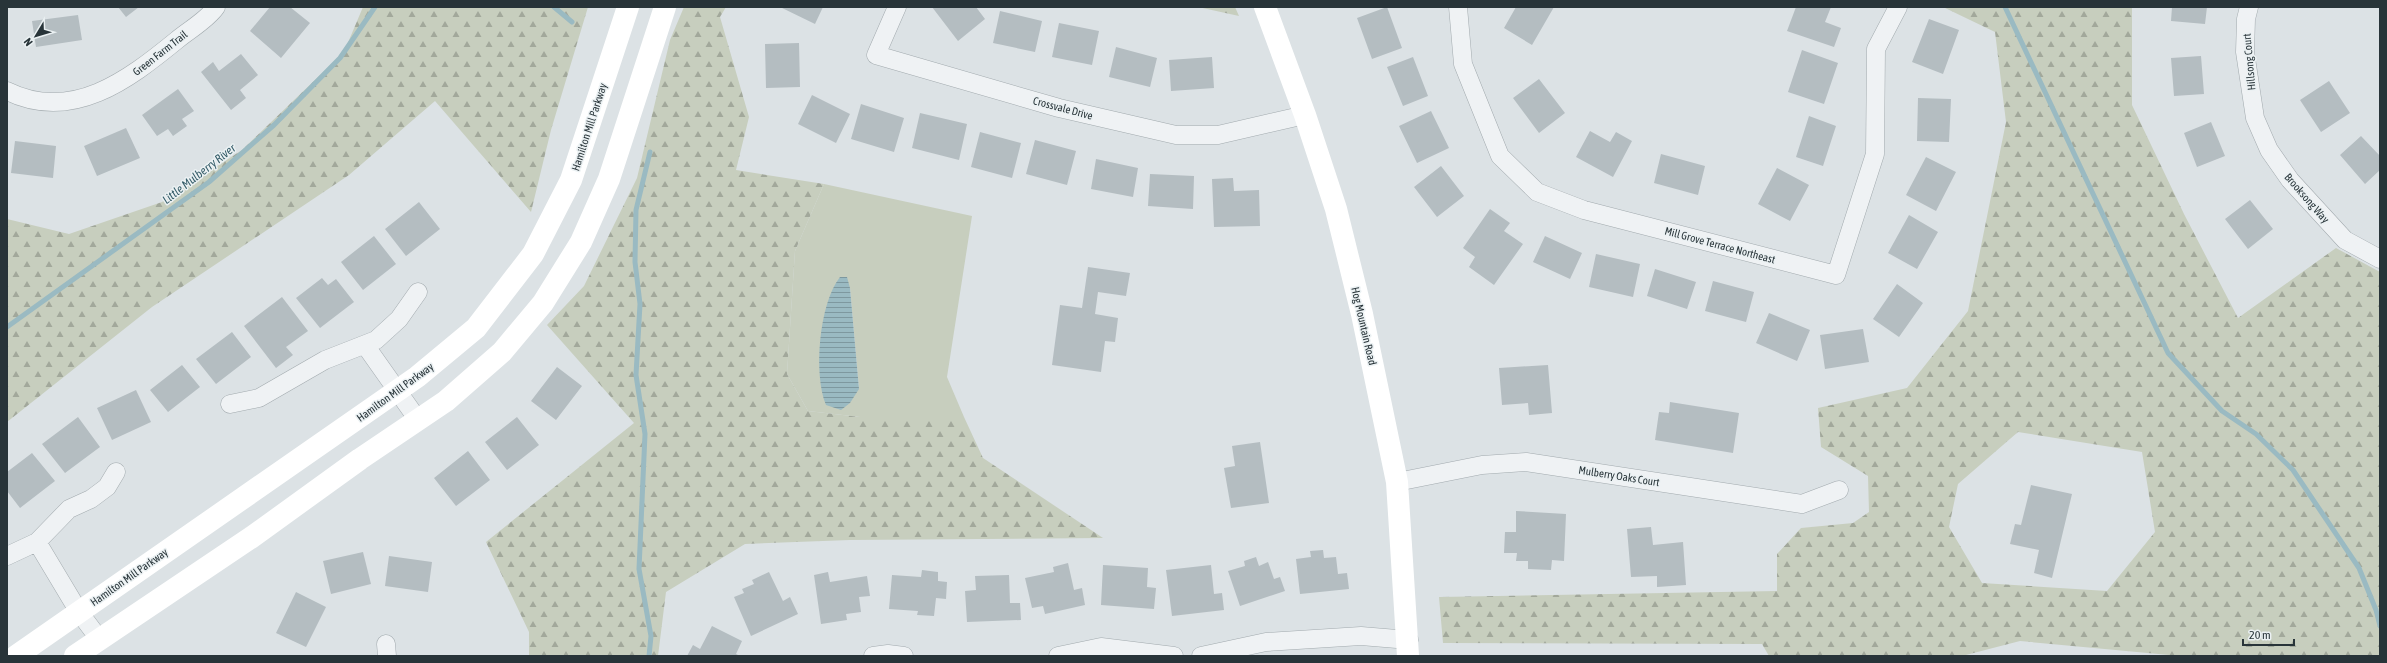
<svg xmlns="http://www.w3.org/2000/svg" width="2387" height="663" font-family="'Asap Condensed',sans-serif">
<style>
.grass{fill:#c7cebe;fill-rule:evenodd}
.forest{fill:url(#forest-firs);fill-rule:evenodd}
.water{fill:url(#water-rules)}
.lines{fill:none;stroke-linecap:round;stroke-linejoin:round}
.stream{stroke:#9abac2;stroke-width:5}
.building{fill:#b4bdc1}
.street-casing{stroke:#a2aaae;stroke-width:19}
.street{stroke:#eff2f4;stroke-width:18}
.secondary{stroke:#fff;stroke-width:22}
.labels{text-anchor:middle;stroke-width:3;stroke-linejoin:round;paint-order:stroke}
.street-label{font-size:11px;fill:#283439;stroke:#ebf1f3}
.water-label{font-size:12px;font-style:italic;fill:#365d69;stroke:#ebf1f3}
</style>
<defs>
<pattern id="forest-firs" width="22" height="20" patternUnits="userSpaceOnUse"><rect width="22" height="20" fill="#c7cebe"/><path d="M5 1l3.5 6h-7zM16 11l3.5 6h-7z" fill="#a2a89b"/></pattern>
<pattern id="water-rules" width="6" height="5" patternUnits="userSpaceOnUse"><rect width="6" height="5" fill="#9abac2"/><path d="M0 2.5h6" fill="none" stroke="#7e989f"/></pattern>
</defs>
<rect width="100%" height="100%" fill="#dce2e5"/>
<path class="grass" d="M824,184L972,216L947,377L964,417H860L808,411L787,374L795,251ZM837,281L850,288L859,389L836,286Z"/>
<path class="forest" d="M363,7H588L551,130L531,212L435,101L349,175L152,307L7,422V219L69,234L162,202L242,150L344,52Z
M684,7H726L720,17L749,117L736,170L824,184L795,251L787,374L808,411L860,417H964L983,458L1103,538L850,540L745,544L666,592L658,656H529V632L486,542L634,423L547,325L584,286L637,178L670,40Z
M1198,7H1235L1239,16Z
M1943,7H2132V105L2184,214L2238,318L2336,248L2380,272V656H2180L2020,641L1962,656H1769L1762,644L1443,643L1439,597L1777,591V554L1801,528L1853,523L1869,512L1868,476L1821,447L1818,408L1907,388L1968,311L2006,122L1995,32ZM2018,432L2142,452L2155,532L2107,591L1982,583L1949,527L1958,484Z"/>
<path class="water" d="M840,277H847L850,288L859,389L850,403L841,410L826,405C813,375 819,303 840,277Z"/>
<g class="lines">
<path class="stream" d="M554,7L572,22
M2005,7L2168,353L2222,411L2256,434L2293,470L2359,568L2376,610L2380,626
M7,327L209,182L274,125L340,58L375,7
M649,656L651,636L639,569L645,434L636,375L640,304L635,262L636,210L650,152"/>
</g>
<path class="building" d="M118,7H139L126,17Z
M270,7H290L310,23L281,58L250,31Z
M780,7H823L815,24Z
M932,7H976L985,19L958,41Z
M1387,7L1402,48L1372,59L1357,18Z
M1516,7H1554L1532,45L1504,28Z
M1796,7H1831L1825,22L1841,28L1834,47L1787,31Z
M2172,7H2207L2205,24L2171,21Z
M1000,11L1042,21L1035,52L993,43Z
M78,15L82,40L36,47L32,21Z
M1929,19L1959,30L1943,74L1912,62Z
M1059,23L1099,31L1092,65L1052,57Z
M799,43L800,87L766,88L765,44Z
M1116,47L1157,58L1150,87L1109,77Z
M1802,50L1838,63L1824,104L1788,92Z
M241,54L258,75L240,90L246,98L231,110L201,72L213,62L219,71Z
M2201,56L2204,94L2174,96L2171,58Z
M1212,57L1214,88L1171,91L1169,60Z
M1413,57L1428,96L1403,106L1387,67Z
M1539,79L1565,113L1539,133L1513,98Z
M2329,81L2350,113L2321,132L2300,100Z
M178,89L194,111L182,119L187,126L173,136L168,129L157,136L142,115Z
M812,95L850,114L836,143L798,124Z
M1918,98L1951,99L1949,142L1917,141Z
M861,104L904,118L894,152L851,139Z
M1431,111L1449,148L1417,163L1399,126Z
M920,113L967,124L959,160L912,148Z
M1809,116L1836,126L1823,166L1796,157Z
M2211,122L2225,156L2197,167L2184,133Z
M126,128L140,158L97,176L84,146Z
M1590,131L1610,142L1616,132L1632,141L1613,177L1576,157Z
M980,132L1021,143L1012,178L971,167Z
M2361,136L2380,156V170L2365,184L2340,155Z
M1035,140L1076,151L1067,185L1026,174Z
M15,141L56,146L53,178L11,173Z
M1661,154L1705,166L1698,195L1654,183Z
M1926,157L1956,172L1936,211L1906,195Z
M1096,159L1138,168L1133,197L1091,189Z
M1441,166L1464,196L1437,217L1414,187Z
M1777,168L1809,185L1790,221L1758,204Z
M1150,174L1194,176L1193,209L1148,206Z
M1233,178L1234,191L1259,190L1260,226L1214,227L1212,179Z
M2250,200L2273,229L2248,249L2225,219Z
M419,202L440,229L406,256L385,229Z
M1490,209L1510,223L1504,231L1523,244L1494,285L1469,267L1475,257L1463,248Z
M1909,215L1938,232L1917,269L1888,253Z
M374,236L396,264L363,290L341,262Z
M1545,236L1582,253L1570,279L1533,262Z
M1596,254L1640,264L1633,297L1589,287Z
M1088,267L1130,273L1126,296L1098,292L1095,314L1118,318L1115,342L1105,341L1101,372L1052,365L1060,305L1082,308Z
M1655,269L1696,282L1687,309L1647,296Z
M322,278L328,285L336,279L354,302L320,328L296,298Z
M1713,281L1754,292L1746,322L1705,311Z
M1897,284L1923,303L1899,337L1873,319Z
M282,297L308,331L286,347L293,355L276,368L244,326Z
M1769,313L1810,330L1797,361L1756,343Z
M1863,329L1869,362L1825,369L1820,335Z
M232,332L251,357L216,384L196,359Z
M182,365L200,387L168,412L150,390Z
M1548,365L1552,413L1529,415L1528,403L1502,405L1499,368Z
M557,367L582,386L556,420L531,401Z
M136,390L151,422L112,440L97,408Z
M1670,402L1739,413L1733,453L1655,440L1659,412L1669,413Z
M78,417L100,447L65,473L42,444Z
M517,417L539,445L507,470L485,442Z
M1260,442L1269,503L1231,508L1224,468L1235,466L1232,446Z
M468,451L490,480L456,506L434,478Z
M32,453L55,481L20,508L7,491V472Z
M2031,485L2072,494L2052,578L2034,573L2039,550L2010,544L2015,524L2021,525Z
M1516,511L1566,514L1564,561L1552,560L1551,570L1528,569V561H1516L1517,553H1504L1505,532H1516Z
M1651,527L1653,545L1683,542L1686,585L1657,587V576L1631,577L1627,529Z
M1323,550L1324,558L1336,557L1338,574L1347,573L1349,589L1300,594L1296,559L1311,557L1310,551Z
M363,552L371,584L331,594L323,561Z
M389,556L432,562L428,592L385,586Z
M1256,557L1259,566L1268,562L1274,579L1280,577L1285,591L1240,606L1228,571L1245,566L1244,561Z
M1068,563L1074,590L1082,588L1085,605L1045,614L1043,606L1032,608L1025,578L1054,572L1053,567Z
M1103,565L1148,568L1147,587L1156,588L1154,609L1101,605Z
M1211,565L1214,594L1222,593L1224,610L1172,616L1166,570Z
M922,570L938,572V581L947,582L946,599L936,598L934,616L917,615L918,611L889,609L892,575L921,577Z
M769,572L783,601L790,597L798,614L751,636L734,597L744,593L742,589L754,584L752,580Z
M828,572L830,582L867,576L870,596L859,597L861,612L846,614L847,620L821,624L814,575Z
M1009,575L1010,603H1020L1021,620L967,622L965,591L976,590L975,576Z
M296,592L326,607L306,647L276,633Z
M712,626L742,641L736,654L740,656H687L693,645L700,649Z"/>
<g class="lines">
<defs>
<path id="street" d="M897,7L876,55L1059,108L1176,135H1218L1305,115
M1458,7L1463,64L1500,156L1537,192L1584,210L1836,275L1875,154L1876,49L1898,7
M2249,7L2246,19L2245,52L2255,118L2269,150L2290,180L2345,240L2380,259
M7,91C72,123 128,80 177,40C189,30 207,20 216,7
M365,345L418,420
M230,404L259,398L325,360L376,340L399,319L418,292
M1397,482L1482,465L1526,462L1802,504L1839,490
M37,542L79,612L100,640
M7,556L37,542L69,509L91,499L107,487L116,472
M386,644L387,656
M873,656L888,654L904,656
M1058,656L1101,647L1174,656
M1201,656L1266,642L1361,636L1409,640"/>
</defs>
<use href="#street" class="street-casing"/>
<use href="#street" class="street"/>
<path class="secondary" d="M1265,7L1305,115L1336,209L1362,314L1397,482L1408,656
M16,656L417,377L476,328L533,254L571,180L628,7
M75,656L252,537L360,459L446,401L502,352L543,303L581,242L609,179L665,7"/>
</g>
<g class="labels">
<g class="street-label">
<text transform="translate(160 53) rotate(-38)" y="4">Green Farm Trail</text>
<text transform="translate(2249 62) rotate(-95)" y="4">Hillsong Court</text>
<text transform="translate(1063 108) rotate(15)" y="4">Crossvale Drive</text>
<text transform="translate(589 127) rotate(-72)" y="4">Hamilton Mill Parkway</text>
<text transform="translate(2307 198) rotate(49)" y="4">Brooksong Way</text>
<text transform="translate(1720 245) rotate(15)" y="4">Mill Grove Terrace Northeast</text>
<text transform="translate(1364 326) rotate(77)" y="4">Hog Mountain Road</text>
<text transform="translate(395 392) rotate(-36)" y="4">Hamilton Mill Parkway</text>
<text transform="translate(1619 476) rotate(9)" y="4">Mulberry Oaks Court</text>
<text transform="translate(129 577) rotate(-35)" y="4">Hamilton Mill Parkway</text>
</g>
<g class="water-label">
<text transform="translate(199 174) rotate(-38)" y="4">Little Mulberry River</text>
</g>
</g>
<rect width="2387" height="663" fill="none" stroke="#283439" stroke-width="16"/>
<g transform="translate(36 36) rotate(232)" stroke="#ebf1f3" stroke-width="3" paint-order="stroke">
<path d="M0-3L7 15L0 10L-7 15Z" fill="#283439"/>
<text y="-6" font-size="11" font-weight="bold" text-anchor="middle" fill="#283439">N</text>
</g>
<path d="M2243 639v6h51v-6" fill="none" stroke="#283439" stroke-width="2"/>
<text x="2249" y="639" font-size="12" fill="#283439" stroke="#ebf1f3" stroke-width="3" paint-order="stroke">20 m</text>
</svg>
